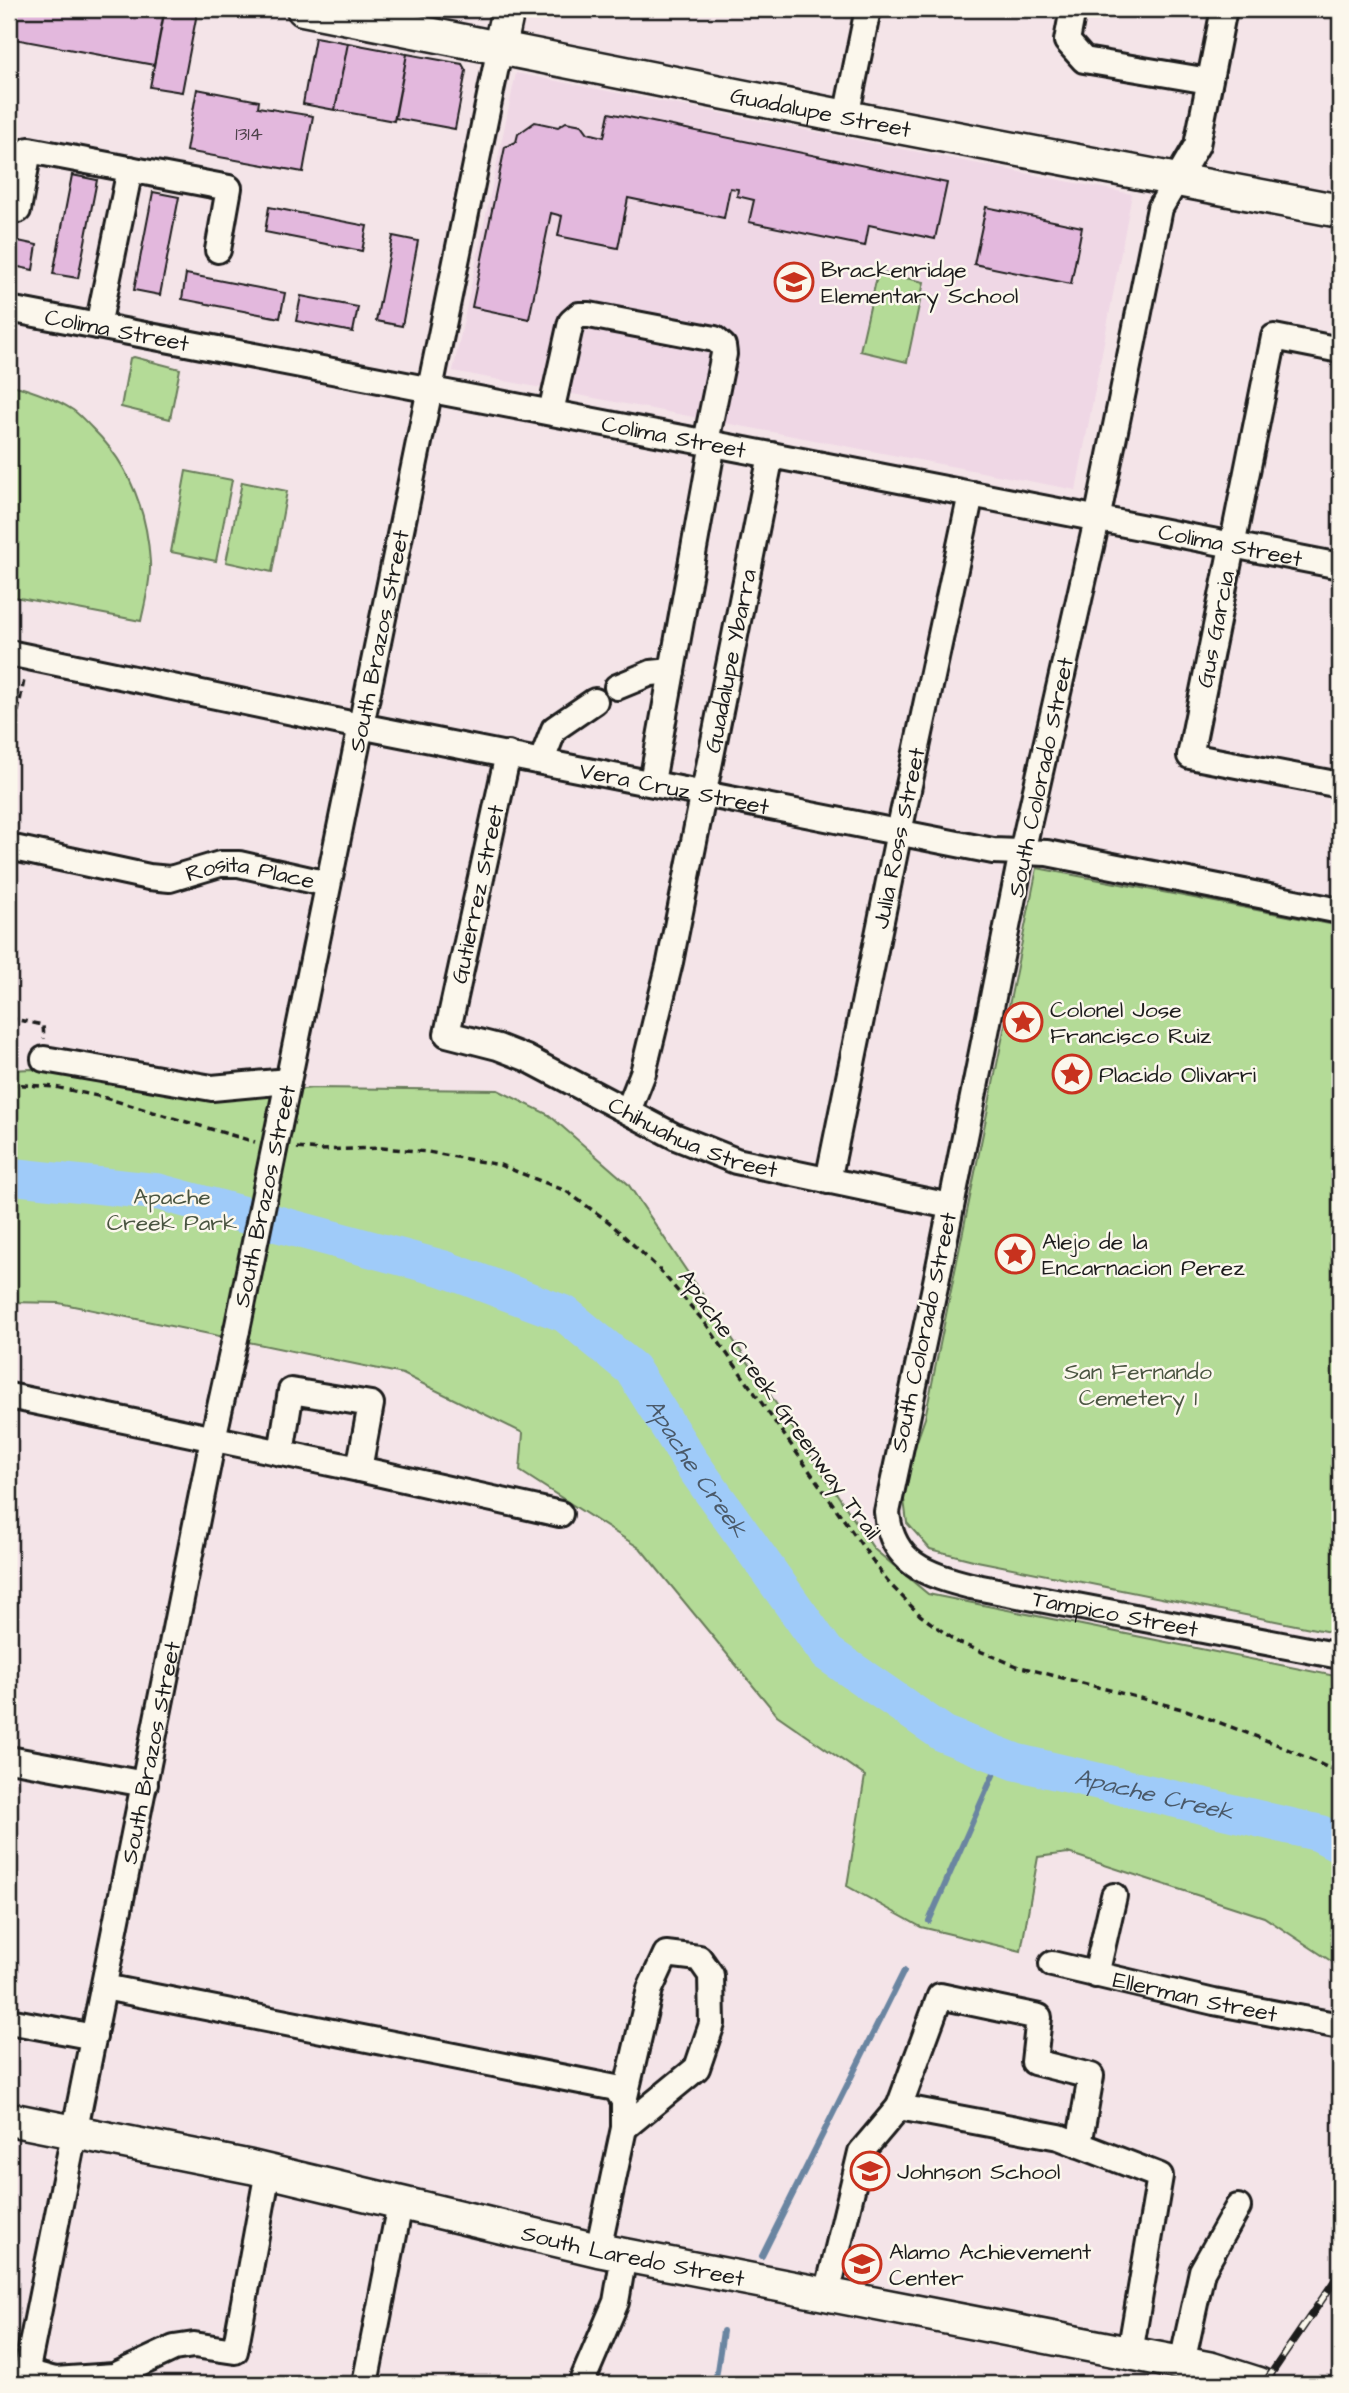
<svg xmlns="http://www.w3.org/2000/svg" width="1349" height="2393" font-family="'Architects Daughter',sans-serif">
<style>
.built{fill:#efd7e5}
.green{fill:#b4db97;stroke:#687c5a;stroke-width:2}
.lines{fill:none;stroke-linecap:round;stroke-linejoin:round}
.stream{stroke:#6b85a1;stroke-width:6}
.river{stroke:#9fcbf9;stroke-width:37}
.building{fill:#e3b8dd;stroke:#1c1c1c;stroke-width:2}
.minor-casing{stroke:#1c1c1c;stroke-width:30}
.major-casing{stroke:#1c1c1c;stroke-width:37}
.path{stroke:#1c1c1c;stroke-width:3.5;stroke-dasharray:7 5;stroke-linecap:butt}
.minor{stroke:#fbf7ec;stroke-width:24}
.major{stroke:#fbf7ec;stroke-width:32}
.rail-casing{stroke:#1c1c1c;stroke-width:8}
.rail{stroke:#fbf7ec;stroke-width:5;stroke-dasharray:16;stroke-linecap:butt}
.minor-bridge-casing{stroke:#1c1c1c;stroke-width:30;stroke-linecap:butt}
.minor-bridge{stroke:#fbf7ec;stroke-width:24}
.labels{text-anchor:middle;stroke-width:5;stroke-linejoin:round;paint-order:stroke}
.number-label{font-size:19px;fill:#4e434c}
.street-label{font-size:23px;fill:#1c1c1c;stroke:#fbf7ec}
.poi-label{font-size:23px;fill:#1c1c1c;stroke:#fbf7ec;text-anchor:start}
.park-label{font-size:23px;fill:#4a5541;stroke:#fbf7ec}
.water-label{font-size:24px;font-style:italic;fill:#4a5969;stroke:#fbf7ec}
</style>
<rect width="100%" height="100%" fill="#f4e4e8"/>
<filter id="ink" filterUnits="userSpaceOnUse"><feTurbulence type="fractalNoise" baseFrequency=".0143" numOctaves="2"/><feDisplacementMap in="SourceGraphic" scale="14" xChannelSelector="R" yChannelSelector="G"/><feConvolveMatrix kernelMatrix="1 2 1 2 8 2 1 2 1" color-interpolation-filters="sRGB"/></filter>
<g filter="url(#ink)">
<path class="built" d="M516,73L1132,194L1076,490L453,371Z"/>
<path class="green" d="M878,272L924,282L907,362L860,351Z
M134,357L180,369L170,419L121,407L130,358Z
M9,384C31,390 53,397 73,410C80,415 86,422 92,428C129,464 147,511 150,562C151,581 145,602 141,621L9,596Z
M186,471L232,480L216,561L171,552Z
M242,482L287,491L272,572L226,562Z
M1037,868L1340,926V1634L977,1561L930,1549L907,1523L902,1484L925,1418Z
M32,1069L206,1100L313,1088L498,1090L549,1115L628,1184L874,1549L928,1594L1340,1677V1967L1264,1917L1068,1853L1038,1857L1021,1951L921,1927L847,1886L865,1776L777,1715L641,1549L520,1471L523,1433L403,1374L59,1303L9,1302V1070Z"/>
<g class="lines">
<path class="stream" d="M929,1921L1001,1757
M762,2256L904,1971
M715,2384L723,2331"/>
<path class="river" id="s1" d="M9,1176L159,1192L445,1269L565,1314L632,1369L690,1461L827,1653L944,1734L1016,1762L1319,1833L1340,1844"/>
</g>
<path class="building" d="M9,9H149L164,12L154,65L9,38Z
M165,9L197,13L182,92L150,87Z
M315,37L348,43L335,110L303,104Z
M348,43L407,54L394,121L335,110Z
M407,54L462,64L466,71L455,129L395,118Z
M197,89L259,101L258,107L313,116L303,172L186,151Z
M609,113L947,183L935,239L869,225L865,246L749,222L754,200L737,196L738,189L730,188L724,218L628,198L618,248L558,236L562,216L551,213L529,319L472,307L505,147L516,142L518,134L535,122L558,127L566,122L582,125L588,133L604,137Z
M72,175L97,180L78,278L53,274Z
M153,192L179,197L160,295L134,290Z
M269,207L367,226L362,251L265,232Z
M986,207L1082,227L1071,284L974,264Z
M393,236L418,241L402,326L376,321Z
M9,239L37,245L33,270L9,265Z
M186,274L285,293L280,318L182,299Z
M301,296L358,307L353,332L296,321Z"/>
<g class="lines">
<defs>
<g id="minor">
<path d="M1073,9L1067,41L1084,60L1209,81"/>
<path id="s2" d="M1224,9L1197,145L1160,208L1097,520L1022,852L936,1282L887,1512C891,1564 928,1575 971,1586L1340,1656"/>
<path d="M846,117L868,9"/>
<path d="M18,210L29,150L229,188L218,250"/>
<path id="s3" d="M9,309L771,455L1340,566"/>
<path d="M98,326L130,169"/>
<path d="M1340,350L1274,337L1190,756L1340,785"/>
<path d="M551,412L571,322L579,315H589L715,339L723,346L724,354L706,442"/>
<path id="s4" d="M9,653L360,726L993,851L1047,853L1340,911"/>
<path d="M617,687L651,673L672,671"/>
<path id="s5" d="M508,754L447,1034L498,1047L526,1058L676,1137L736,1161L950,1206"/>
<path d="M542,760L554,729L595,701"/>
<path d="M652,782L713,443"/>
<path id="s6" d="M9,847L149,877L170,879L220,864H239L328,884"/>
<path d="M44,1059L212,1088L288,1081"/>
<path id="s7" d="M282,1111L500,47"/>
<path id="s8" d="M628,1111L643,1073L670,962L771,455"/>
<path id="s9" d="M828,1181L899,832L971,494"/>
<path d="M9,1396L359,1469L560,1514"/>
<path d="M281,1453L291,1391L371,1404L359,1469"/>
<path d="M9,1759L145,1784"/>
<path id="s10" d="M1052,1964L1214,2002L1340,2026"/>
<path d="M1096,1975L1114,1896"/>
<path d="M104,1987L616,2088L624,2101V2128L598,2250"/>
<path d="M9,2021L94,2037"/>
<path d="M624,2101L650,1989L666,1954L699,1958L711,1975L712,2024L697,2068L624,2128"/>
<path d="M1079,2145L1091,2076L1034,2062L1039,2017L940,1996L899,2107L1059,2137L1160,2176L1130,2353"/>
<path d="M827,2294L861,2152L899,2107"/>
<path d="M1182,2363L1202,2271L1238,2207"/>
<path d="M26,2372L55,2380L114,2376L174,2348L194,2345L235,2351L268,2171"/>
<path id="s11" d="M24,2384L213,1439L237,1330"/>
<path d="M365,2384L400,2204"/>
<path d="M581,2384L616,2302L624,2255"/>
</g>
<g id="major">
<path id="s12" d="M303,9L846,117L1340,211"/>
<path d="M500,47L508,9"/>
<path id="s13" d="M9,2119L251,2167L598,2250L1212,2369L1259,2384"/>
</g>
</defs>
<use href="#minor" class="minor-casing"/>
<use href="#major" class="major-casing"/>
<path class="path" d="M9,759L24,680
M9,1018L43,1025L44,1039
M9,1084L55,1087L102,1097L255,1142
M297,1148L319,1150L382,1148L428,1152L500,1165L566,1191L609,1222L658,1268L706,1324L887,1581L920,1615L957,1642L1017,1666L1186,1710L1276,1744L1340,1773"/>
<use href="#minor" class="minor"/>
<use href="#major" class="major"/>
<defs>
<path id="rail" d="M1264,2384L1340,2273"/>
</defs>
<use href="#rail" class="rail-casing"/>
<use href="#rail" class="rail"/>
<defs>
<path id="minor-bridge" d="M237,1330L282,1111"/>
</defs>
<use href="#minor-bridge" class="minor-bridge-casing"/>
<use href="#minor-bridge" class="minor-bridge"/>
</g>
</g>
<defs>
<symbol id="school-ring" viewBox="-11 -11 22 22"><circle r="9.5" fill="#fbf7ec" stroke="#c8321e" stroke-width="1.5"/><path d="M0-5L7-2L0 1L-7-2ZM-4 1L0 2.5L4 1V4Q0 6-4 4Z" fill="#c8321e"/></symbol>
<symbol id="sight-ring" viewBox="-11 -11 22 22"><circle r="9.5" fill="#fbf7ec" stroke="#c8321e" stroke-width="1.5"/><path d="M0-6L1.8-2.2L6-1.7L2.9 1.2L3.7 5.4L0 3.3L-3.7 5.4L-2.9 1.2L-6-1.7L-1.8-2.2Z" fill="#c8321e"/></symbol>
</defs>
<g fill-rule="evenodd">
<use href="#school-ring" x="772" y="260" width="44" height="44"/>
<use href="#sight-ring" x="1001" y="1000" width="44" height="44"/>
<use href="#sight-ring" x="1050" y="1052" width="44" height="44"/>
<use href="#sight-ring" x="993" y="1232" width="44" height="44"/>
<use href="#school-ring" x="848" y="2149" width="44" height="44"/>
<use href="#school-ring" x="840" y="2242" width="44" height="44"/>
</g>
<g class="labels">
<g class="number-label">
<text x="249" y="140">1314</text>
</g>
<g class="street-label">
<text dy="8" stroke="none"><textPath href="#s12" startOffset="528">Guadalupe Street</textPath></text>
<text dy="8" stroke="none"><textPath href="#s3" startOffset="110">Colima Street</textPath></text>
<text dy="8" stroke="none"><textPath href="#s3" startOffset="677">Colima Street</textPath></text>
<text dy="8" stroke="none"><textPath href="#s3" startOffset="1244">Colima Street</textPath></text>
<text transform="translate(1215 629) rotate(-79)" y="8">Gus Garcia</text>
<text dy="8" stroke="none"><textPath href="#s7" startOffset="480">South Brazos Street</textPath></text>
<text dy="8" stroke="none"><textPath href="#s8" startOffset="462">Guadalupe Ybarra</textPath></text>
<text transform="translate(1040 777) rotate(-78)" y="8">South Colorado Street</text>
<text dy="8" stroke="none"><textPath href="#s4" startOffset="679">Vera Cruz Street</textPath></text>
<text dy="8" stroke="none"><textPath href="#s9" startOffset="350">Julia Ross Street</textPath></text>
<text dy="8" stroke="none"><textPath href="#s6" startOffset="247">Rosita Place</textPath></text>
<text transform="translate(477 894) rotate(-78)" y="8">Gutierrez Street</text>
<text dy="8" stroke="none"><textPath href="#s5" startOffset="555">Chihuahua Street</textPath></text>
<text transform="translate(264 1196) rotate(-78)" y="8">South Brazos Street</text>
<text transform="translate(923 1332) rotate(-78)" y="8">South Colorado Street</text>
<text transform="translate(780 1404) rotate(54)" y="8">Apache Creek Greenway Trail</text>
<text dy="8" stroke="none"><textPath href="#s2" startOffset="1813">Tampico Street</textPath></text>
<text dy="8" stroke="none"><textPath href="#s11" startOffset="644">South Brazos Street</textPath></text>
<text dy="8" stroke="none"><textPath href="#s10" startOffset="147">Ellerman Street</textPath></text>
<text dy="8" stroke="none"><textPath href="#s13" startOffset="639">South Laredo Street</textPath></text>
</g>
<g class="poi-label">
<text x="821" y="277">Brackenridge<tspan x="821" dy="26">Elementary School</tspan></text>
<text x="1050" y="1017">Colonel Jose<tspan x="1050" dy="26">Francisco Ruiz</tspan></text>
<text x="1099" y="1082">Placido Olivarri</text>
<text x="1042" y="1249">Alejo de la<tspan x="1042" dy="26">Encarnacion Perez</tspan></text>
<text x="897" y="2179">Johnson School</text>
<text x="889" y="2259">Alamo Achievement<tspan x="889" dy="26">Center</tspan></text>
</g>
<g class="park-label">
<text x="172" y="1204">Apache<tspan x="172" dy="26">Creek Park</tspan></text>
<text x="1138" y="1379">San Fernando<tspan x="1138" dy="26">Cemetery 1</tspan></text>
</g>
<g class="water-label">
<text dy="8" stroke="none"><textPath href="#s1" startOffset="780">Apache Creek</textPath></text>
<text dy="8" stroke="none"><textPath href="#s1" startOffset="1368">Apache Creek</textPath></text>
</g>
</g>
<rect width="1349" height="2393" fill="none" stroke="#fbf7ec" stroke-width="35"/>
<rect x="18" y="18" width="1314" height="2358" fill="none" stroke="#1c1c1c" stroke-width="2.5" filter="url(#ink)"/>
</svg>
